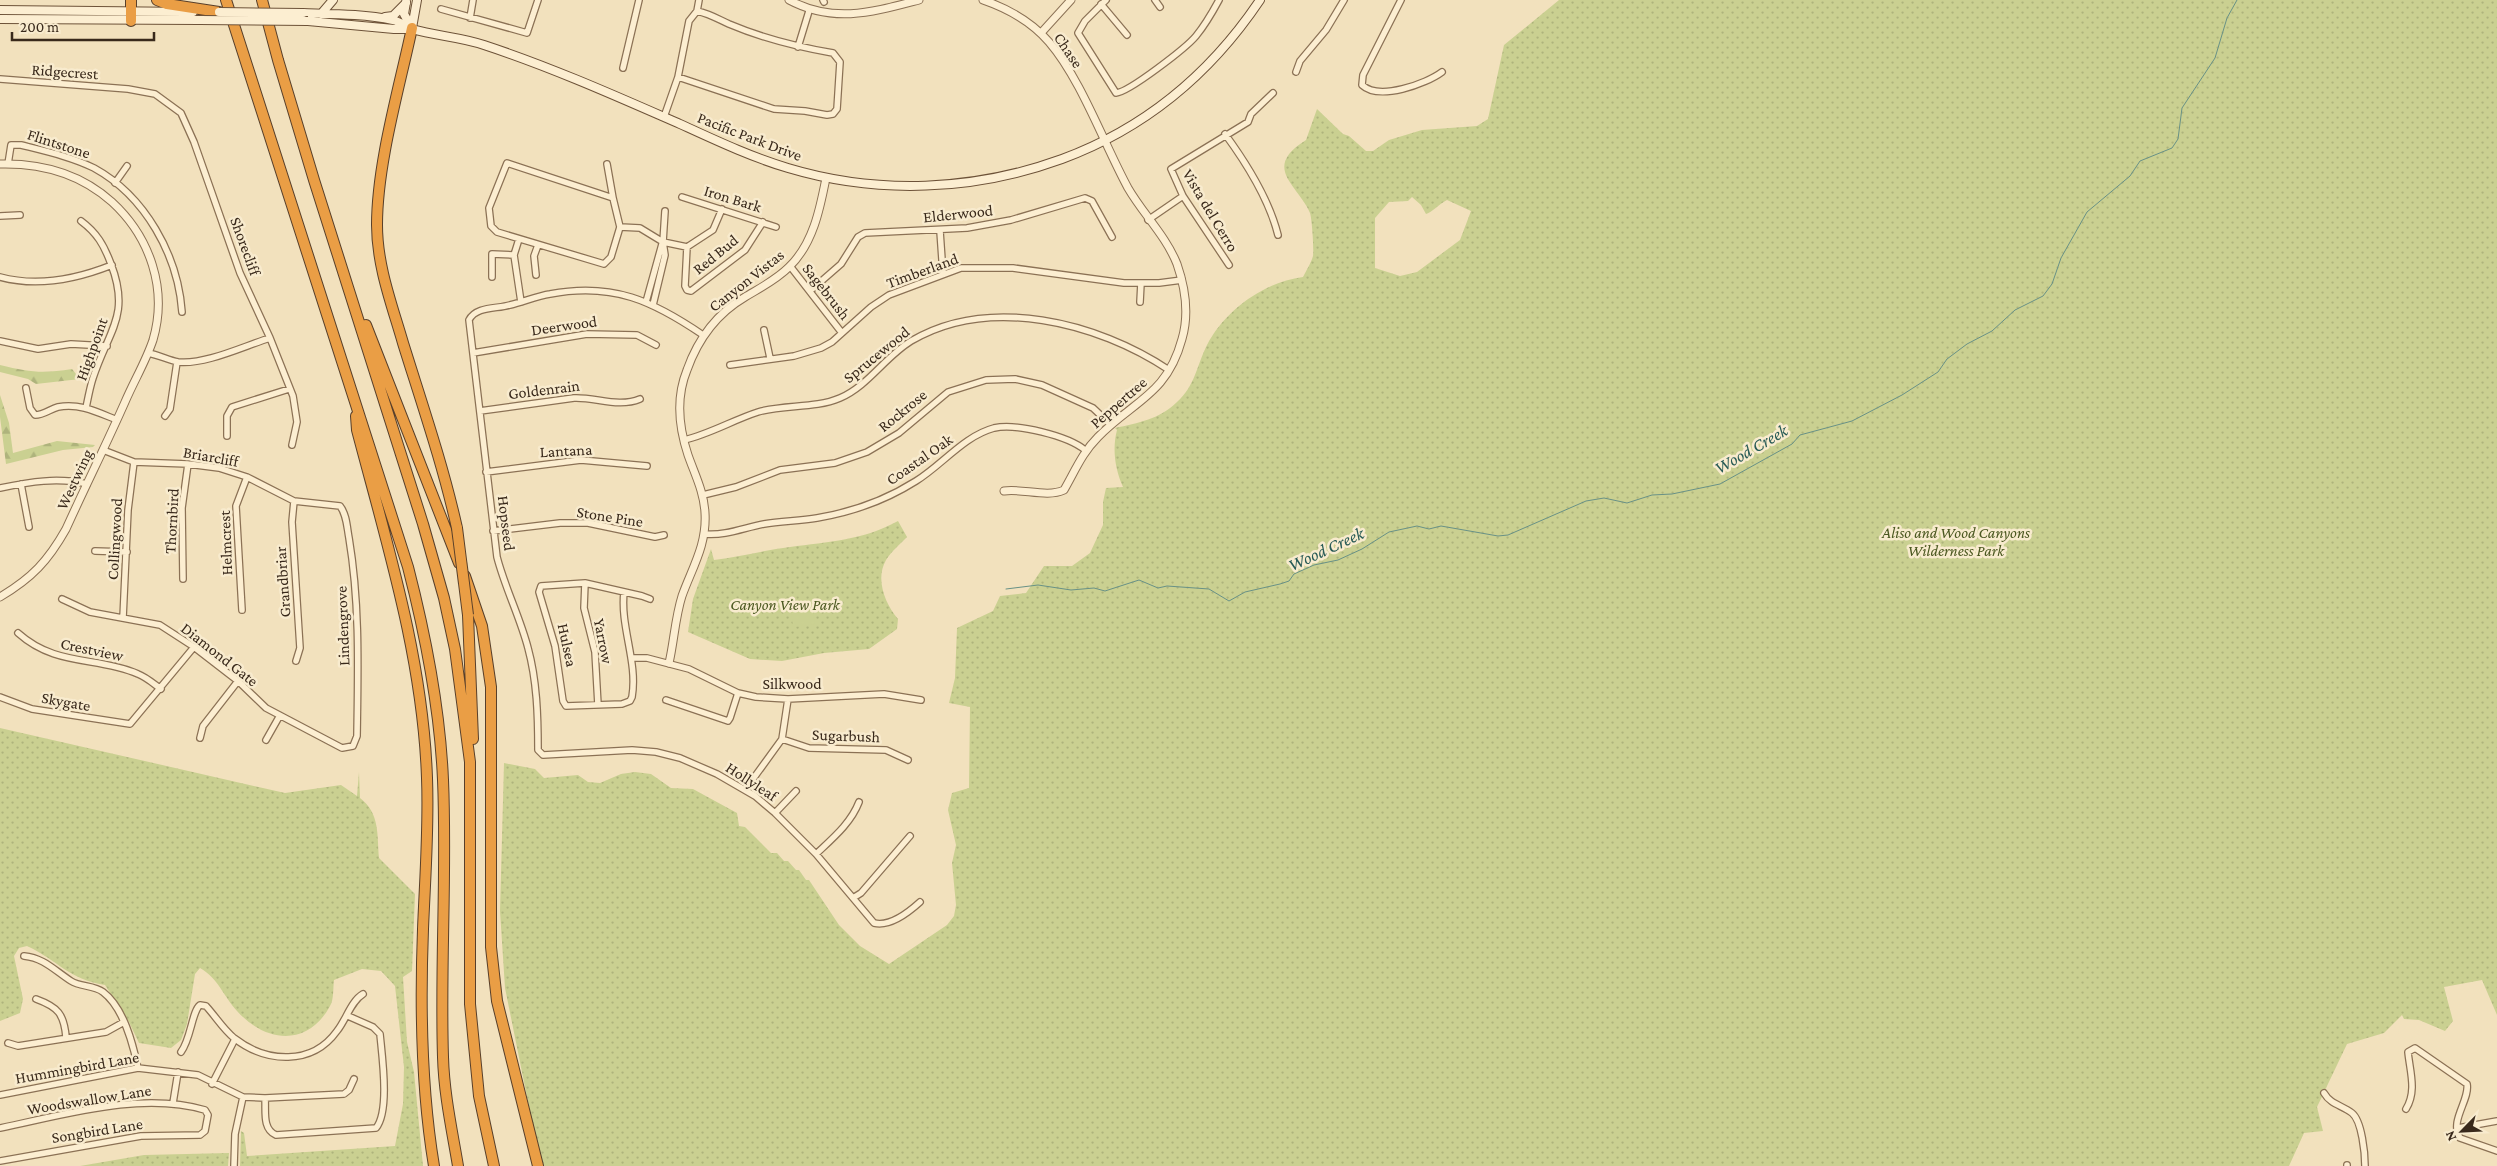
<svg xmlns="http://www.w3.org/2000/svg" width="2497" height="1166" font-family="'Crimson Pro',serif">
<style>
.grass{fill:url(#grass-dots);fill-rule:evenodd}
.forest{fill:url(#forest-firs)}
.garden{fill:#cad091}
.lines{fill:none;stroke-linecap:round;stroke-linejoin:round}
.stream{stroke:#689186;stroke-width:1}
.minor-casing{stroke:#8b7155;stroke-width:8}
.tertiary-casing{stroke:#8b7155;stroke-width:9}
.secondary-casing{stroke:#6d5238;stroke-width:10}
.motorway-casing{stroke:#583f2a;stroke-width:12}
.minor{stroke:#fceed1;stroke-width:5.5}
.tertiary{stroke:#fceed1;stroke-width:7}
.secondary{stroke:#fceed1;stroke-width:8}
.motorway{stroke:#ea9e45;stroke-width:10}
.secondary-bridge-casing{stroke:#6d5238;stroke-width:10;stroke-linecap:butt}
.motorway-bridge-casing{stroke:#583f2a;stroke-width:12;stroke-linecap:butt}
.secondary-bridge{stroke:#fceed1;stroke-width:8}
.motorway-bridge{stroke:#ea9e45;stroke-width:10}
.labels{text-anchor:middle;stroke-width:5;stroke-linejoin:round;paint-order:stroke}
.street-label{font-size:16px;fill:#39291b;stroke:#f8ebce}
.park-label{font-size:16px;font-style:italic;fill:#4b5820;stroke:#f8ebce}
.water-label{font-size:18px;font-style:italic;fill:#295b56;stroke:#f8ebce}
</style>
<defs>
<pattern id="grass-dots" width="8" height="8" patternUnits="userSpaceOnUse" patternTransform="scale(1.25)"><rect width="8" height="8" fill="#cad091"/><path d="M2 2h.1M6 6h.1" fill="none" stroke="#aeb37c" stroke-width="1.8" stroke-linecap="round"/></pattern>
<pattern id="forest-firs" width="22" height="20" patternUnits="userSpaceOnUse" patternTransform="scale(1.25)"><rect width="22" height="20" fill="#cad091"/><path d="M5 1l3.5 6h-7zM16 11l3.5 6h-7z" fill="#aeb37c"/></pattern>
</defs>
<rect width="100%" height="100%" fill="#f2e1bd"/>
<path class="grass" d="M1559,0H2497V1015L2482,980L2444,987L2453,1021L2445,1031L2419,1020L2404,1019L2402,1015L2384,1033L2347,1044L2317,1107L2323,1131L2304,1133L2289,1166H541L505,988L500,911L504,763L535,769L544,778L578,775L588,782L600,783L621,774L635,772L651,774L671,788L693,789L737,813L739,826L745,827L771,853H777L784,861H788L796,870H799L806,880H809L839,925L860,946L889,964L947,925L954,916L956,905L952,863L956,845L948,810L952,793L969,788L970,707L949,703L955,678L957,628L993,611L1000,596L1026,593L1044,566H1072L1090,553L1103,525V502L1106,488L1123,487C1115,469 1112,449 1117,430L1115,428C1138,423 1160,419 1177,402C1195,386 1197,365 1207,345C1225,310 1264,282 1303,277C1306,271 1311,263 1313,256C1314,250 1312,219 1310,213C1298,185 1261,168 1306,140L1317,109L1343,134L1349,136L1366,151H1373L1389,140L1422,130L1477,126L1488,119L1504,45ZM1412,197L1421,205L1426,214C1431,213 1439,204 1447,200L1471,211L1460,240L1417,272L1400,276L1375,268V218L1389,202L1408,201Z
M898,521L907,537C900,544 891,552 886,560C875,579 885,604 898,619L897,629L869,649L824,653L782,661L750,659L688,632L693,599L711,549L714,560C740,557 765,550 790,547C828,542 864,540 898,521Z
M0,728L285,793L341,785L357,796L359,772L360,798C380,813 377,835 379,858L415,894L412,971L403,977L407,1042L414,1072L423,1166H240L241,1131L244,1133L247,1156L395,1146L403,1104L404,1067L395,986L381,971L362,969L334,980C333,987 334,1000 330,1006C308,1047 266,1043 237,1011C224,997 218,978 200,968L195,974L187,1024L181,1040L171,1048L139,1043L129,1022L105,985C68,979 59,961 27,946L19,948L14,956L23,999L20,1013L0,1021Z
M229,1153L228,1166H80L144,1155Z"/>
<path class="forest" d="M0,365C29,372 42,374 72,369L80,379L36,384L28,379L0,372Z
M0,395L9,423L13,453L57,441L95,445L93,447L63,450L6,464L0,417Z"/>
<path class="garden" d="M812,606L815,624L793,627L791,609Z"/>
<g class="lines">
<path class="stream" d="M1006,589L1038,585L1071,590L1094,588L1105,591L1139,580L1158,588L1167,586L1209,589L1229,601L1245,592L1280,584L1289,581L1294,574L1314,565L1338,560L1362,549L1389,532L1417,526L1429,529L1441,526L1498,536L1508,535L1586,501L1604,498L1627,503L1652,495L1672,494L1720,484L1792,444L1800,435L1852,421L1902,395L1938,372L1947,359L1967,344L1992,331L2015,310L2043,296L2052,284L2061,258L2087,212L2130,176L2140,161L2172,148L2178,139L2182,108L2215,58L2227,18L2237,0"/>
<defs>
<path id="minor" d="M823,0L824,2
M1106,0L1085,21L1078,33L1116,93C1129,92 1186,48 1196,36C1205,25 1212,13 1219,0
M1155,0L1160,7
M1401,0L1363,75L1362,85C1379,101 1426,84 1442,72
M1101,4L1127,35
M441,9L527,33L538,0
M470,18L473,0
M798,47L809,11
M623,68L639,0
M1296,72L1300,61L1326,30L1344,0
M678,77L774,109L805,111L827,115L833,114L837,109L840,62L833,53C798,47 762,38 729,24C718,19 710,14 697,11
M0,79L128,89L155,94L181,113L194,142L240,273L270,338L293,396L297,422L292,445
M664,117L678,77L689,21L697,11L699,0
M1225,134C1247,164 1269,199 1278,235
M8,164L11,145H21C45,151 72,157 94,168C145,196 178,255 182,312
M607,164L613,198
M115,183L127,166
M682,197L776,227
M0,216L20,215
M1148,220L1183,196
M81,221C97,233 104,245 111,264C131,316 108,331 93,378C90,387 88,398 86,408
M620,227L613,198L507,163L489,208L491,226L497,232L604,264L611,257L620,227L640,228L663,242L687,247L713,230L722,209
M940,231L943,274
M519,239L514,255L521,302
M687,247L685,286L687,290L691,291L745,250L763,222
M1229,265L1183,196L1171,169L1248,122L1251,114L1273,93
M790,266L842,333
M536,275L534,256L538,245
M0,277C37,287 77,279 112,265
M492,277V254L514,255
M810,291L841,264L858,237L865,233L967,228L1011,220L1085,198L1092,201L1112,237
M646,302L662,244
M1140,302L1141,283
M653,305L665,255L663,242L665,211
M764,330L770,358
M703,335C653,301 613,282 550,294C537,296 523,302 510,305C497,309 476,306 469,320L497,557C505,588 520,617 528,648C537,681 538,716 538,750L543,755L632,750L656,752L680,758L717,774L755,796L775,813L816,854L874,923C890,927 909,912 920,902
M0,341L38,349L71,344L107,346
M148,353C159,355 168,360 178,362C205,365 244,346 270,338
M473,353L587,334L637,335L656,345
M730,365L794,356L821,348L832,342L871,307L889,295L961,268H1013L1124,283H1159L1182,280
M26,388L30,408L35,415C44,415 50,409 58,407C80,403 97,412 117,420
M480,411L574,398C596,397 618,408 640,399
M165,416L170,409L177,362
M227,436V416L232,407L289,389
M684,440C710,434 733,420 758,412C785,404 814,409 840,398C868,386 885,357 911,341C989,295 1097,322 1169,370
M486,472L581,460L647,466
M21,484L29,527
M0,488C30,482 57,477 87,484
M703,495L736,487L780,470L835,463L867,452L899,433L948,392L986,380L1015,379L1042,385L1093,408L1111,425
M294,501L292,522L300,648L296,661
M493,531L560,523H588L655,537L664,535
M704,534C726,536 743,528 764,524C781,521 799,521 817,518C853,512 886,500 916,481C942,465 964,436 994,428C1017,423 1068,436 1085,450
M95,551L127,552
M183,579L182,508L188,464
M585,583L584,608L595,652L598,705
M624,592C620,627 638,662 632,697L630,701L622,704L566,706L563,701L555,646L539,592L541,586L585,583L642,596L650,599
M62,599L90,612L160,625L194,647L238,681L266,708L342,748L353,746L357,736C358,670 360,604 349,538C347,528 347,515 340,506L294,501L247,477L219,468L188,464L134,462L103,450
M242,610L236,506L247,477
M123,618L128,510L134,462
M18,633C56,667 96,656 138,674C146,677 154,684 161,689
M631,658H647L689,669L738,693L756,697L788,699L884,694L921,700
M0,697L32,709L130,724L194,647
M666,700L728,721L730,718L738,693
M200,738L203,726L238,681
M782,739L809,748L886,750L908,760
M266,740L279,717
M745,790L782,739L788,699
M775,813L796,791
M816,854C833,838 851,823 859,802
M853,898L861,893L910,836
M24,956C44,958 54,970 71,981C80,987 94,985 103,992C124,1008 133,1044 138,1068
M36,999C58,1007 64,1014 66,1037
M8,1043L18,1046L106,1032L124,1022
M181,1052C191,1039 192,1011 200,1005L206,1006C216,1017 223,1029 234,1038C266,1063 312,1066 337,1031C346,1020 351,1001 363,994
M212,1084L235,1039
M2324,1093C2331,1105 2342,1105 2352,1113C2362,1121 2365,1154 2365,1166
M0,1095L138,1068L198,1075L243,1097L265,1098L344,1094L349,1090L354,1079
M265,1098C266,1111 262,1129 276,1135L376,1128C390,1111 382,1056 380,1034L373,1027L348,1016
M173,1103L178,1072
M2406,1109C2417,1091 2410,1072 2408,1052L2415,1048L2467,1084C2470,1100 2449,1121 2460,1138L2497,1151
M0,1128C64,1115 141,1091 205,1110L208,1115L205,1131L200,1135L141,1136L0,1161
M2458,1128L2497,1121
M2347,1165V1166
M234,1166L235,1134L243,1097"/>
<path id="tertiary" d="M789,0C834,24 873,12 919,0
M983,0C1009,9 1031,21 1049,42C1081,79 1104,144 1128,188C1143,214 1166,236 1177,264C1185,287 1189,315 1182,339C1167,395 1133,401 1098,437C1082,453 1075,471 1064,490C1047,498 1022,488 1004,491
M1041,33L1071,0
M0,164C41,163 81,174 112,202C150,237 168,289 153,340C146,361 134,381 125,402C106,445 85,487 66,529C48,561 32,578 0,597
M669,663C674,642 675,618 682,596C692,568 707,545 705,513C704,492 695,475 688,455C679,428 676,397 687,370C698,339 716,314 745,297C760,288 776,280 789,267C813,244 820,209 826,178"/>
<path id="secondary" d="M406,2L404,14L412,28
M0,10L193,12
M303,13C333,14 364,14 393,20C400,22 406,26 412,29C436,36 461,37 484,45C551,67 616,96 680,124C715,140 751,157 788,168C878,195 974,191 1062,159C1146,128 1211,73 1260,0
M321,14L333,0
M385,17L393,16L406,3
M0,19L200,20
M308,21L394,29H410
M412,28L417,0"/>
<path id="motorway" d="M131,0V21
M157,0L167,4L219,12
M226,0L408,567C426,637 440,708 443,780C447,873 440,965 443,1057C444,1094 452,1130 458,1166
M262,0L278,60L314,180L423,524L444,598L455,649L470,762V1004L479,1096L494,1166
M412,28C399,89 377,164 377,225C377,266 392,305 403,343C422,404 443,465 457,528
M366,325L459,563
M356,416L357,430C387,544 423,659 427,778C429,828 425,878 423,929C420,1007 421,1088 434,1166
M465,576L482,626L491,687V947L497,1001L538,1166
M468,615L473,739"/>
</defs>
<use href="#minor" class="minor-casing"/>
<use href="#tertiary" class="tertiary-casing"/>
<use href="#secondary" class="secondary-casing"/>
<use href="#motorway" class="motorway-casing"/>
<use href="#minor" class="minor"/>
<use href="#tertiary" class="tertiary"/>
<use href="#secondary" class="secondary"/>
<use href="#motorway" class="motorway"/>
<defs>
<path id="secondary-bridge" d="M219,12L303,13
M200,20L308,21"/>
<path id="motorway-bridge" d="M457,528L468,615"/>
</defs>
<use href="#secondary-bridge" class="secondary-bridge-casing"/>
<use href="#motorway-bridge" class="motorway-bridge-casing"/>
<use href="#secondary-bridge" class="secondary-bridge"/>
<use href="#motorway-bridge" class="motorway-bridge"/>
</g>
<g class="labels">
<g class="street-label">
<text transform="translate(1069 50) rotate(56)" y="6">Chase</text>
<text transform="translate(65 71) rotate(4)" y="6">Ridgecrest</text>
<text transform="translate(750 136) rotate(21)" y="6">Pacific Park Drive</text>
<text transform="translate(59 143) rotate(18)" y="6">Flintstone</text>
<text transform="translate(733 198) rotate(17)" y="6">Iron Bark</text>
<text transform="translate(1211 210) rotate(59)" y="6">Vista del Cerro</text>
<text transform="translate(958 213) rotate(-6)" y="6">Elderwood</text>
<text transform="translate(246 246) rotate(70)" y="6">Shorecliff</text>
<text transform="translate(715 254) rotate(-39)" y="6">Red Bud</text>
<text transform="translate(922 270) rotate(-20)" y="6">Timberland</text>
<text transform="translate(746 280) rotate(-38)" y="6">Canyon Vistas</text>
<text transform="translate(827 291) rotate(52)" y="6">Sagebrush</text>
<text transform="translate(564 325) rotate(-8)" y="6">Deerwood</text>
<text transform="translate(91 349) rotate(-70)" y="6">Highpoint</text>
<text transform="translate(876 354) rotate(-39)" y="6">Sprucewood</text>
<text transform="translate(544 389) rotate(-7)" y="6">Goldenrain</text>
<text transform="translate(1118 402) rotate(-41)" y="6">Peppertree</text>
<text transform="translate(902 410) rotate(-39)" y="6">Rockrose</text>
<text transform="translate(566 450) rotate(-3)" y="6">Lantana</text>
<text transform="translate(211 456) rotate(10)" y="6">Briarcliff</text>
<text transform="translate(919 459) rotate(-35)" y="6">Coastal Oak</text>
<text transform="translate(74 479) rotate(-65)" y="6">Westwing</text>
<text transform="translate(610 516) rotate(9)" y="6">Stone Pine</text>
<text transform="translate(171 521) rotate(-87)" y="6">Thornbird</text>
<text transform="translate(507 523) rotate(83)" y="6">Hopseed</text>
<text transform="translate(114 539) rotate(-87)" y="6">Collingwood</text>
<text transform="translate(225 543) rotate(-92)" y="6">Helmcrest</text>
<text transform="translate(282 582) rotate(-94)" y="6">Grandbriar</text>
<text transform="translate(342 626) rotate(-92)" y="6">Lindengrove</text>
<text transform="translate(604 641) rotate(79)" y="6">Yarrow</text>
<text transform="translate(568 645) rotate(78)" y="6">Hulsea</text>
<text transform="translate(92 649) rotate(12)" y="6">Crestview</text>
<text transform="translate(220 654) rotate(38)" y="6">Diamond Gate</text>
<text x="792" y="689">Silkwood</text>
<text transform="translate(66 701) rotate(10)" y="6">Skygate</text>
<text transform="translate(846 735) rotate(2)" y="6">Sugarbush</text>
<text transform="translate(752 781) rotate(33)" y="6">Hollyleaf</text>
<text transform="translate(77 1067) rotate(-10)" y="6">Hummingbird Lane</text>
<text transform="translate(89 1099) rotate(-9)" y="6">Woodswallow Lane</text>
<text transform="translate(97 1130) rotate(-9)" y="6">Songbird Lane</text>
</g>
<g class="park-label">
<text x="1956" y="538">Aliso and Wood Canyons<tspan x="1956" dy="18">Wilderness Park</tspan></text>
<text x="785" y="610">Canyon View Park</text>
</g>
<g class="water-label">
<text transform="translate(1751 449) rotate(-30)" y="6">Wood Creek</text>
<text transform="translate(1326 549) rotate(-25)" y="6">Wood Creek</text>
</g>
</g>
<g transform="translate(2462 1131) rotate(246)" stroke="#f8ebce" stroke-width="4" paint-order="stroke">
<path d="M0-4L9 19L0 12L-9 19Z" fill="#39291b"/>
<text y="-8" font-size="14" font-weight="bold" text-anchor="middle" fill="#39291b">N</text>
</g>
<path d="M12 32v8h142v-8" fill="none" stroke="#39291b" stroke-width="2.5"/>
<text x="20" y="32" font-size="15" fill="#39291b" stroke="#f8ebce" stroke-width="4" paint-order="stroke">200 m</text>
</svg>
